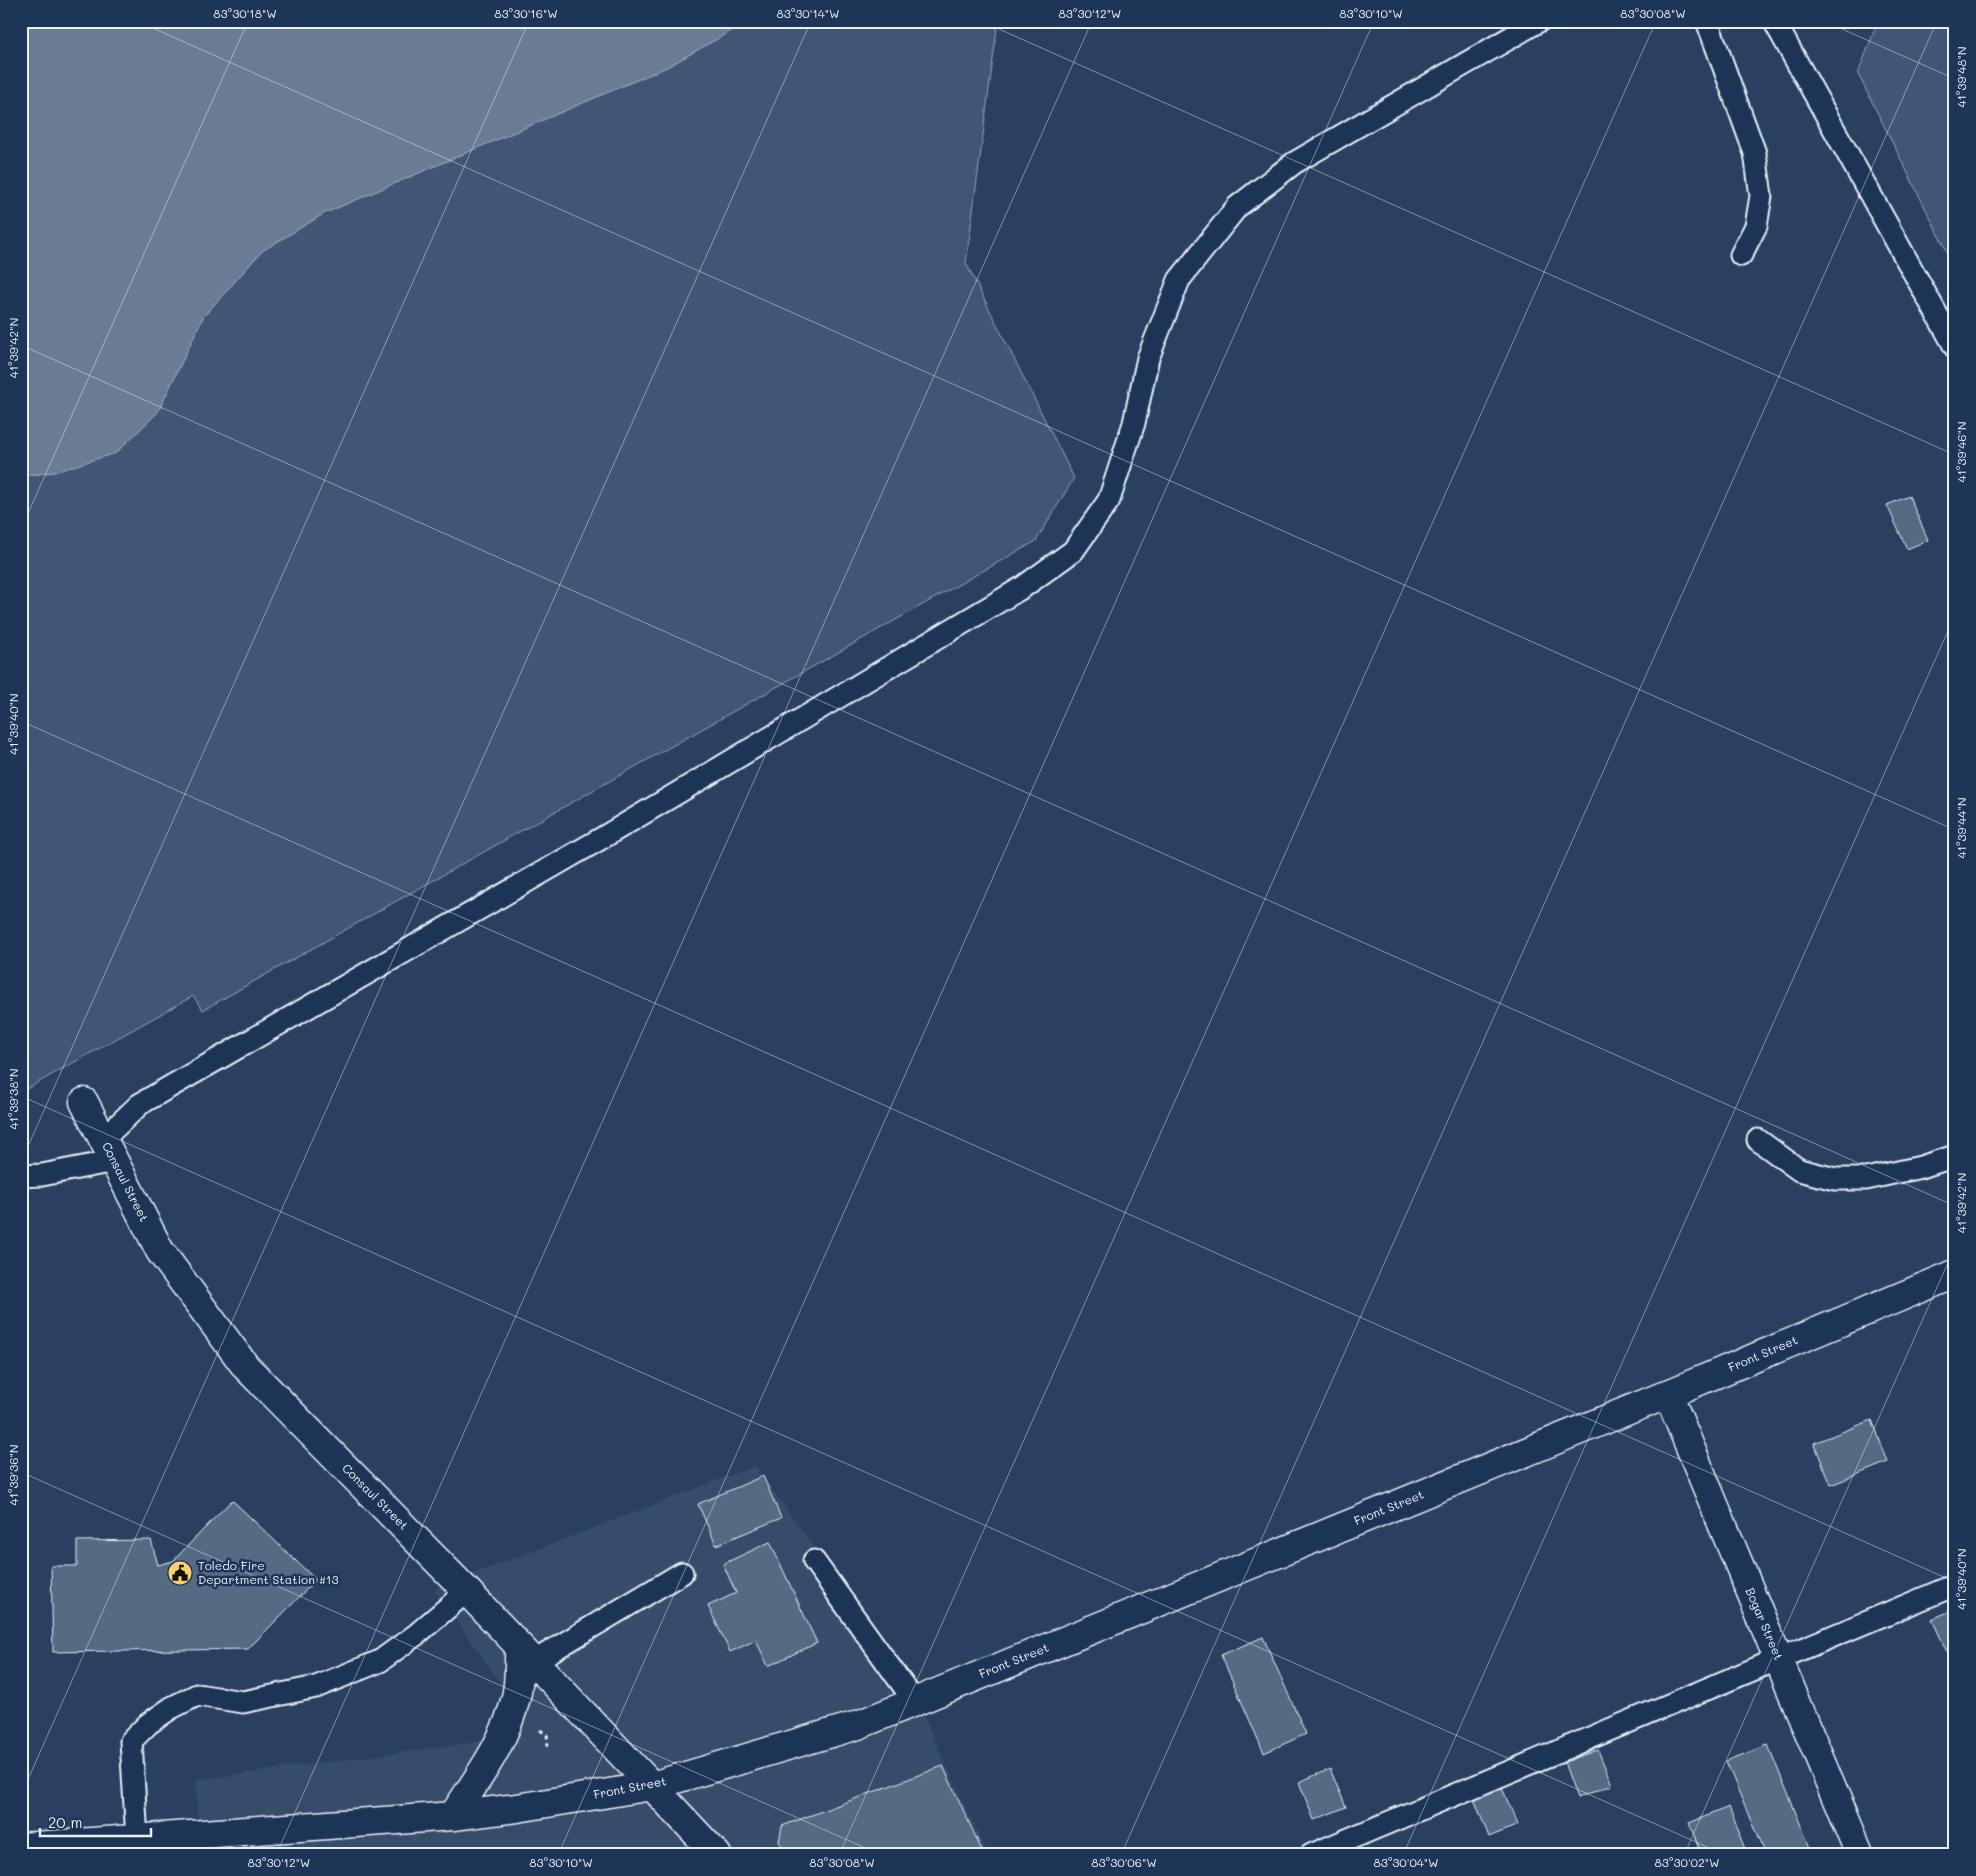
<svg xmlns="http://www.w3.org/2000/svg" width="1976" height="1876" font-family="Mali,sans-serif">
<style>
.built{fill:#364d6b}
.green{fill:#415774;stroke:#94a4b6}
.water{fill:#6b7c95;stroke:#9dabbd}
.building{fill:#556a83;stroke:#e8f1f8}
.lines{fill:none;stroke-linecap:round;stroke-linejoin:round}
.service-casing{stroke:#e8f1f8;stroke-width:25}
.minor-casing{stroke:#e8f1f8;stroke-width:31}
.tertiary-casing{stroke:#e8f1f8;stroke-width:31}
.path{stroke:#e8f1f8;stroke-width:3;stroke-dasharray:4 4;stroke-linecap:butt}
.service{stroke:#1d3557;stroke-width:21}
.minor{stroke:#1d3557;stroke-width:28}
.tertiary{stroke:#1d3557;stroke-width:28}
.ticks{fill:none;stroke:#e8f1f8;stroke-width:1;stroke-opacity:0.45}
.labels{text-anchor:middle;stroke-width:5;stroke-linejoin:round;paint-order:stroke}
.street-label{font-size:12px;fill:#e8f1f8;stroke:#1d3557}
.poi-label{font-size:12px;fill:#e8f1f8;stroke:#1d3557;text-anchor:start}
.neatline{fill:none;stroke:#e8f1f8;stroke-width:2}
.ticks-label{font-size:12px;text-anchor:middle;fill:#e8f1f8}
</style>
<rect width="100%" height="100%" fill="#294061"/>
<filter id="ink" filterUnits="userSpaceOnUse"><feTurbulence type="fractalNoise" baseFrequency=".02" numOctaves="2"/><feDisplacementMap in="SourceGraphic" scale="10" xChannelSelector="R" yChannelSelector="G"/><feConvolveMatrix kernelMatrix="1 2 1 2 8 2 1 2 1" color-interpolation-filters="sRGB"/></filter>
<g filter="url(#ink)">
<path class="built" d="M755,1466L899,1663L988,1855H199L196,1780L484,1741L504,1688L434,1589Z"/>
<path class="green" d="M749,21H998L966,263L1074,478L1036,541L203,1010L193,996L21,1092V476L54,472L158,412L203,317L262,251L325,213L667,67Z
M1878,21H1955V267L1858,74Z"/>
<path class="water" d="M21,21H749L667,67L325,213L262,251L203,317L158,412L116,453L54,472L21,476Z"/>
<path class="building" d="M1909,496L1928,540L1907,549L1887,505Z
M1872,1420L1888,1462L1831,1485L1814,1443Z
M763,1476L781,1518L716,1545L698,1504Z
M232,1500L316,1580L248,1649L53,1652L51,1566H77V1541L151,1540L158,1565L173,1561Z
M770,1542L817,1643L768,1666L756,1640L730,1652L708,1606L736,1593L723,1564Z
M1955,1609V1649L1947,1652L1932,1619Z
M1263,1637L1306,1734L1264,1753L1221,1655Z
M1768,1745L1813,1855H1765L1726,1761Z
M1598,1750L1612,1785L1577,1798L1564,1762Z
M943,1766L984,1855H792L779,1842L782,1826Z
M1330,1769L1346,1807L1314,1820L1299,1782Z
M1502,1788L1518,1825L1489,1837L1474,1799Z
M1729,1807L1748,1854L1702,1855L1689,1823Z"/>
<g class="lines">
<defs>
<path id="service" d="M1707,21L1755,153L1761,196L1756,226L1741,255
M1774,21L1955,347
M103,1139L140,1104L602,838L1023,587L1073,551L1109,500L1134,423L1148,358L1179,280L1237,207L1294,163L1539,21
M1758,1140L1799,1170L1835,1179H1866L1921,1167L1955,1156
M21,1176L42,1175L114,1161
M814,1561L915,1702
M533,1662L682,1573
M137,1839L131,1741L148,1724L171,1708L197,1695L243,1702L316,1687L380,1661L417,1634L467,1591
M1311,1855L1955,1585"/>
<path id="minor" d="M84,1102L160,1251L246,1367L463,1587L652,1786
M1668,1394L1860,1855"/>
<path id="tertiary" d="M652,1786L717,1855
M453,1816C477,1779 506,1741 516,1697C520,1681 519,1664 519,1648
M21,1847L453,1816L517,1808L652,1786L858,1725L1668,1394L1955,1274"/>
</defs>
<use href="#service" class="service-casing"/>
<use href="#minor" class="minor-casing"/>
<use href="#tertiary" class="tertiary-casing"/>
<path class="path" d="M540,1730L547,1735L548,1746"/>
<use href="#service" class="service"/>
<use href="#minor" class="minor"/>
<use href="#tertiary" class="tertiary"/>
</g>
</g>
<path class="ticks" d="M137,21L1955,830M981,21L1955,455M1824,21L1955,79M21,345L1955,1206M21,529L248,21M21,721L1955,1582M21,1096L1725,1855M21,1162L529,21M21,1472L881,1855M21,1795L811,21M21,1848L37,1855M276,1855L1092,21M558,1855L1374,21M839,1855L1656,21M1121,1855L1937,21M1403,1855L1955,615M1684,1855L1955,1247"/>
<defs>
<symbol id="civic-disc" viewBox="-11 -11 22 22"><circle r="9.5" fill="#ffd166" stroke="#1d3557"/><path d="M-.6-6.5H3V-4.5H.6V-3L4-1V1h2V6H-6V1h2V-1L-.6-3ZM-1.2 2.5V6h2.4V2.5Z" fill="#111"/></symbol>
</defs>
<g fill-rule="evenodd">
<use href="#civic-disc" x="166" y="1559" width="28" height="28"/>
</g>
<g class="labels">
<g class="street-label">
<text transform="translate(125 1182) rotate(63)" y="4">Consaul Street</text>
<text transform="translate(1763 1354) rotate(-23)" y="4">Front Street</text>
<text transform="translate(375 1497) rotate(45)" y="4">Consaul Street</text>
<text transform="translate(1389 1508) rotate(-22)" y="4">Front Street</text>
<text transform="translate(1764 1624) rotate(67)" y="4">Bogar Street</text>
<text transform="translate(1014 1661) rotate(-22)" y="4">Front Street</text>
<text transform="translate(630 1788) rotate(-11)" y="4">Front Street</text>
</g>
<g class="poi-label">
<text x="198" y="1570">Toledo Fire<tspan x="198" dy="14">Department Station #13</tspan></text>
</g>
</g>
<rect width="1976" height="1876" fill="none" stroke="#1d3557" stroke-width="55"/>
<path d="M40 1828v8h111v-8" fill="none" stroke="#e8f1f8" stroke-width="2.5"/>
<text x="48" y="1828" font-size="15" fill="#e8f1f8" stroke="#1d3557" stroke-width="4" paint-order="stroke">20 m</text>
<rect x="28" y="28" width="1920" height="1820" class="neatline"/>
<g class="ticks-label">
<text x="245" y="18">83°30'18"W</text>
<text x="526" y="18">83°30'16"W</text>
<text x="808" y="18">83°30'14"W</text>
<text x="1090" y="18">83°30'12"W</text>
<text x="1371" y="18">83°30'10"W</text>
<text x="1653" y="18">83°30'08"W</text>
<text transform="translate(1962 77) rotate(-90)" y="4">41°39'48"N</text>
<text transform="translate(14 348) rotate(-90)" y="4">41°39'42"N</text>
<text transform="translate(1962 452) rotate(-90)" y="4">41°39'46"N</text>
<text transform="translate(14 724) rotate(-90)" y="4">41°39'40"N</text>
<text transform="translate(1962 828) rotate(-90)" y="4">41°39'44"N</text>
<text transform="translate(14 1099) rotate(-90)" y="4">41°39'38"N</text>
<text transform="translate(1962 1203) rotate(-90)" y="4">41°39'42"N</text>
<text transform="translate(14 1475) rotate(-90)" y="4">41°39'36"N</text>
<text transform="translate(1962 1579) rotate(-90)" y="4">41°39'40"N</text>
<text x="279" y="1867">83°30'12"W</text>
<text x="561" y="1867">83°30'10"W</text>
<text x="842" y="1867">83°30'08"W</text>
<text x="1124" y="1867">83°30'06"W</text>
<text x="1406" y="1867">83°30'04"W</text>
<text x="1687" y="1867">83°30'02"W</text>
</g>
</svg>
